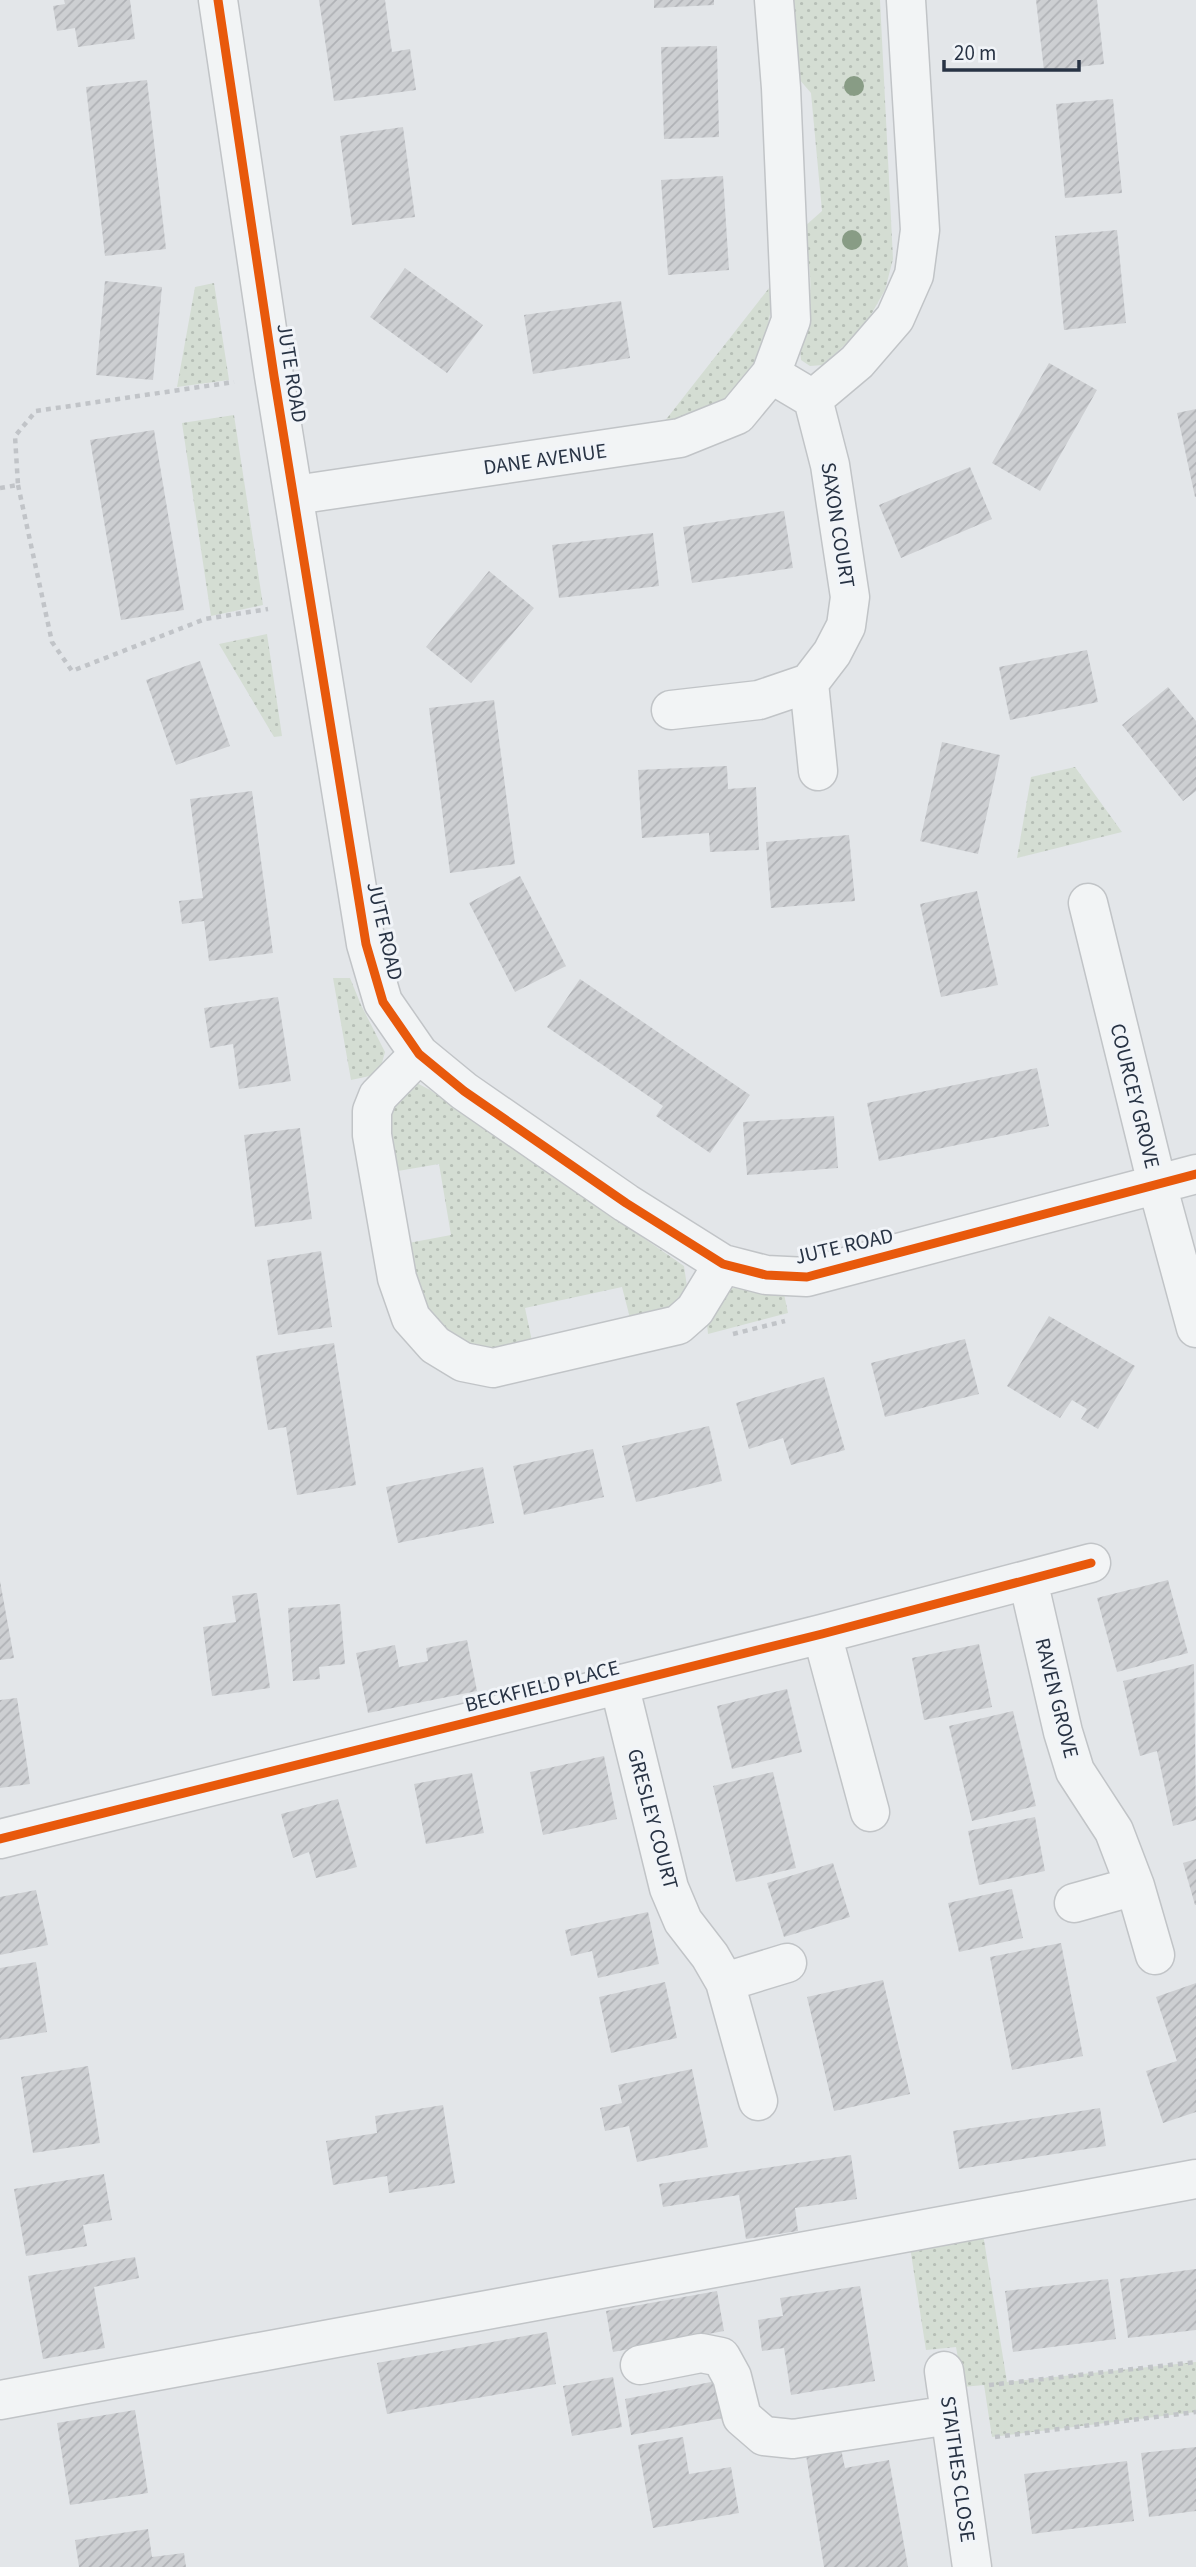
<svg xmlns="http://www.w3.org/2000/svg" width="1196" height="2567" font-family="'Source Sans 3',sans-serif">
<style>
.green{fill:url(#green-dots)}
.building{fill:url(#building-hatch)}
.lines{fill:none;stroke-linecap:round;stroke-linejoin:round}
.minor-casing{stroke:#c1c4c7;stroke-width:41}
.path{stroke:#c1c4c8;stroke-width:4.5;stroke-dasharray:5 5;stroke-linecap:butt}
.minor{stroke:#f2f4f5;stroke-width:38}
.cycleway-casing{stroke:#f1f4f8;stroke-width:13}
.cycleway{stroke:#e8590c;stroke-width:9}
.tree{fill:#889c85}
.labels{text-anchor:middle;stroke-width:6;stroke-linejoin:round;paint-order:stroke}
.street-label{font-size:21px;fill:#283344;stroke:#f1f4f8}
</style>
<defs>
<pattern id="green-dots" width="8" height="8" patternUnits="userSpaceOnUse" patternTransform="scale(1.75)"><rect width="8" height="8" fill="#d4ddd3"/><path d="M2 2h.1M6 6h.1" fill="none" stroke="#b6beb6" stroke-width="1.8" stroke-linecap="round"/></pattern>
<pattern id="building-hatch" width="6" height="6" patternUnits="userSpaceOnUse" patternTransform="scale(1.75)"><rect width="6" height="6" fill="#cdcfd2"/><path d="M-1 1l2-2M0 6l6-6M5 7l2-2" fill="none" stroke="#b0b2b6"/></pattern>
</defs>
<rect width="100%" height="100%" fill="#e3e6e9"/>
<path class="green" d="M787,0H880L893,259L885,290L864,327L823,365L810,366L801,360C798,339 808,316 810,294C812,273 806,248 804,227L822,211L811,93L793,72Z
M214,283L229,380L177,387L195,287Z
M773,283C771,337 755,388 701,412C690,417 676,419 664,422Z
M234,415L263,605L211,616L182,423Z
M267,634L282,736L274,737L219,644Z
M1075,767L1122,832L1017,858L1031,777Z
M333,978H350L361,1005L385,1052L379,1074L351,1080Z
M415,1082L430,1090L684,1266L688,1293L678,1311L631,1322L622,1287L525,1308L533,1346L492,1355L464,1347L410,1295L403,1244L451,1235L439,1164L392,1172L389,1099Z
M738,1287L784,1294L788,1313L708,1334L706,1313L724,1290Z
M983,2234L1007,2382L1196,2362V2412L992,2437L984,2385L963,2387L956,2347L926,2350L910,2247Z"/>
<path class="building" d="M64,0H130L135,39L78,47L75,28L57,31L53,6L65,4Z
M319,0H385L392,52L410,49L416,90L334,101Z
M654,0H714V5L654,8Z
M1036,0H1097L1104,64L1044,71Z
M717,46L719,137L664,139L661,47Z
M147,80L166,249L105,256L86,87Z
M1113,99L1122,193L1065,198L1056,104Z
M403,127L415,217L352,225L340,136Z
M723,176L729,270L668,275L661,180Z
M1117,230L1126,323L1064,330L1055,236Z
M405,268L483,325L447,373L370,317Z
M105,281L162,287L153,380L96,375Z
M621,301L630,358L533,374L524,315Z
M1049,363L1097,390L1040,491L992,463Z
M1196,409V497H1195L1177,413Z
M154,430L184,610L121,620L90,440Z
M970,467L992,519L901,558L879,505Z
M784,511L793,568L692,583L683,527Z
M653,533L659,586L559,598L552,545Z
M489,571L534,608L471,683L426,647Z
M1087,650L1098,702L1010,720L999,667Z
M200,661L230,746L176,765L146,680Z
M1168,687L1196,721V791L1183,801L1122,725Z
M494,700L515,864L450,873L429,708Z
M942,742L1000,755L978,854L920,841Z
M727,766L728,789L756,787L759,850L710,852L709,833L642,838L638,770Z
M252,791L273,953L209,961L204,921L182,924L179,901L203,898L190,799Z
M849,835L855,901L771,908L766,842Z
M520,876L566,966L515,992L469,903Z
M977,891L998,985L941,997L920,904Z
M580,979L750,1095L710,1153L656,1116L663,1106L547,1027Z
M278,997L291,1081L239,1089L233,1044L210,1048L204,1008Z
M1037,1068L1049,1126L879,1161L867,1103Z
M834,1116L838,1168L747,1175L743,1122Z
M300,1128L312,1219L255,1227L244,1135Z
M321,1251L332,1327L278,1335L267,1260Z
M1049,1316L1135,1366L1098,1429L1081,1419L1087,1409L1072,1400L1060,1418L1007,1386Z
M965,1339L979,1394L885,1417L871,1363Z
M334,1343L356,1485L297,1495L286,1427L268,1430L256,1356Z
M824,1377L845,1450L791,1465L783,1438L749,1449L736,1403Z
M709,1426L722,1481L636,1502L622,1446Z
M593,1449L604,1497L524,1515L513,1466Z
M483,1467L494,1523L398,1543L386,1487Z
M1168,1580L1188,1653L1117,1672L1097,1598Z
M0,1581L14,1658L0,1660Z
M257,1593L270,1688L212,1696L203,1627L236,1622L232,1596Z
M340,1604L345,1664L319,1667L320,1679L293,1681L288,1608Z
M467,1640L477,1691L368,1713L356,1653L395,1645L399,1667L428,1661L426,1648Z
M979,1644L992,1707L924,1720L912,1658Z
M1194,1664L1196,1820L1173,1826L1157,1751L1140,1756L1123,1681Z
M787,1689L802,1752L732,1769L717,1706Z
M17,1698L30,1784L0,1788V1700Z
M1013,1711L1036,1806L972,1821L949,1726Z
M604,1756L617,1819L543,1835L530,1772Z
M773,1772L796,1868L736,1882L713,1786Z
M472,1773L484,1833L426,1844L414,1784Z
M338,1799L357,1867L316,1878L309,1852L293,1858L281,1814Z
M1035,1817L1045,1871L979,1885L968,1831Z
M1196,1859V1905H1195L1183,1863Z
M833,1863L850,1917L784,1937L767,1883Z
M1012,1889L1023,1938L959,1952L948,1903Z
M36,1890L48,1945L0,1955V1897Z
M648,1912L659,1964L598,1978L592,1951L571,1956L565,1930Z
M1061,1943L1083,2056L1012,2070L990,1957Z
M36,1962L47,2032L0,2040V1968Z
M883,1980L910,2094L834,2111L807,1997Z
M665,1982L677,2038L611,2053L599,1997Z
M1196,1983V2112L1163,2123L1146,2071L1177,2061L1156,1997Z
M88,2066L100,2143L33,2153L21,2077Z
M692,2069L708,2147L637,2162L629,2126L605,2131L600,2108L622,2103L618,2085Z
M443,2105L455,2183L389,2193L387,2176L333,2185L326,2141L377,2133L375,2116Z
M1100,2108L1106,2146L959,2169L953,2131Z
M851,2155L857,2199L795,2208L798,2231L746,2239L739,2195L663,2207L659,2184Z
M104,2174L112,2220L83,2225L87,2246L26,2256L14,2189Z
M135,2257L139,2278L94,2287L105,2348L43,2359L28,2276Z
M1196,2269V2330L1128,2338L1120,2279Z
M1108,2279L1116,2339L1013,2352L1005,2291Z
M860,2286L875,2381L791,2395L784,2348L762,2351L758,2320L783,2316L780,2298Z
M717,2291L724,2331L613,2352L606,2311Z
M547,2332L556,2384L387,2414L377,2363Z
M613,2377L622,2427L572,2436L563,2386Z
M716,2381L723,2418L631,2435L625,2399Z
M135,2410L148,2493L70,2505L57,2423Z
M683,2437L689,2474L731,2467L739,2513L653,2528L638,2445Z
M1196,2447V2511L1149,2517L1141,2453Z
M841,2449L845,2468L889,2460L908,2567H824L806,2455Z
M1127,2461L1134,2521L1032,2534L1024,2474Z
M148,2529L152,2557L184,2553L186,2567H79L75,2540Z"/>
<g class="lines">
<defs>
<path id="minor" d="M218,0L274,376L366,944L383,1002L419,1054L464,1091L626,1203L723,1264L766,1275L807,1277L1196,1174
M771,374L813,399L857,362L895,318L914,275L920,230L906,0
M295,495L680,438L737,415L771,374L791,320L781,88L774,0
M809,683L818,771
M671,710L759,700L809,683L832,653L846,626L850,597L830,465L813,399
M1088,903L1157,1184L1196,1328
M419,1054L378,1096L372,1111V1135L397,1278L411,1318L435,1345L463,1362L493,1368L678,1325L695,1310L723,1264
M1028,1580L1063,1732L1075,1771L1114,1831L1135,1886L1155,1955
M822,1634L870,1812
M619,1684L669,1888L683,1921L710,1956L725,1982L758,2101
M0,1839L822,1634L1091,1563
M1074,1903L1135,1886
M725,1982L787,1963
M640,2365L701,2353L721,2357L732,2377L742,2417L764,2436L793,2439L950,2415
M944,2371L972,2567
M0,2400L1196,2179"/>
</defs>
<use href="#minor" class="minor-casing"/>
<path class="path" d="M18,485L52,642L72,671L205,619L268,609
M0,488L18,485L15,436L36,411L234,382
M733,1334L785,1321
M989,2385L1196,2362
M995,2437L1196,2412"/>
<use href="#minor" class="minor"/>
<defs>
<path id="cycleway" d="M218,0L274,376L366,944L383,1002L419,1054L464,1091L626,1203L723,1264L766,1275L807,1277L1196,1174
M0,1839L822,1634L1091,1563"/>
</defs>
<use href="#cycleway" class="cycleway-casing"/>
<use href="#cycleway" class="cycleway"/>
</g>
<g class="tree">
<circle cx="854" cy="86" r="10"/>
<circle cx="852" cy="240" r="10"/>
</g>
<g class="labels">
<g class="street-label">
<text transform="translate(292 373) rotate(81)" y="7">JUTE ROAD</text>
<text transform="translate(545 459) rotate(-8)" y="7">DANE AVENUE</text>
<text transform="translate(838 525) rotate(81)" y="7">SAXON COURT</text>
<text transform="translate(385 931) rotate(77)" y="7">JUTE ROAD</text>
<text transform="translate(1135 1096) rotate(76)" y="7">COURCEY GROVE</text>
<text transform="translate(844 1246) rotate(-13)" y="7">JUTE ROAD</text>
<text transform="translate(542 1686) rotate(-14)" y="7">BECKFIELD PLACE</text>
<text transform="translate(1057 1698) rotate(76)" y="7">RAVEN GROVE</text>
<text transform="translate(653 1819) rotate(75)" y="7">GRESLEY COURT</text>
<text transform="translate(958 2469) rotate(82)" y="7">STAITHES CLOSE</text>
</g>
</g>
<path d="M944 60v10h135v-10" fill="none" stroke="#283344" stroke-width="3.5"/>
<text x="954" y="60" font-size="21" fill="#283344" stroke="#f1f4f8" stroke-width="5" paint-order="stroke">20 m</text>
</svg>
